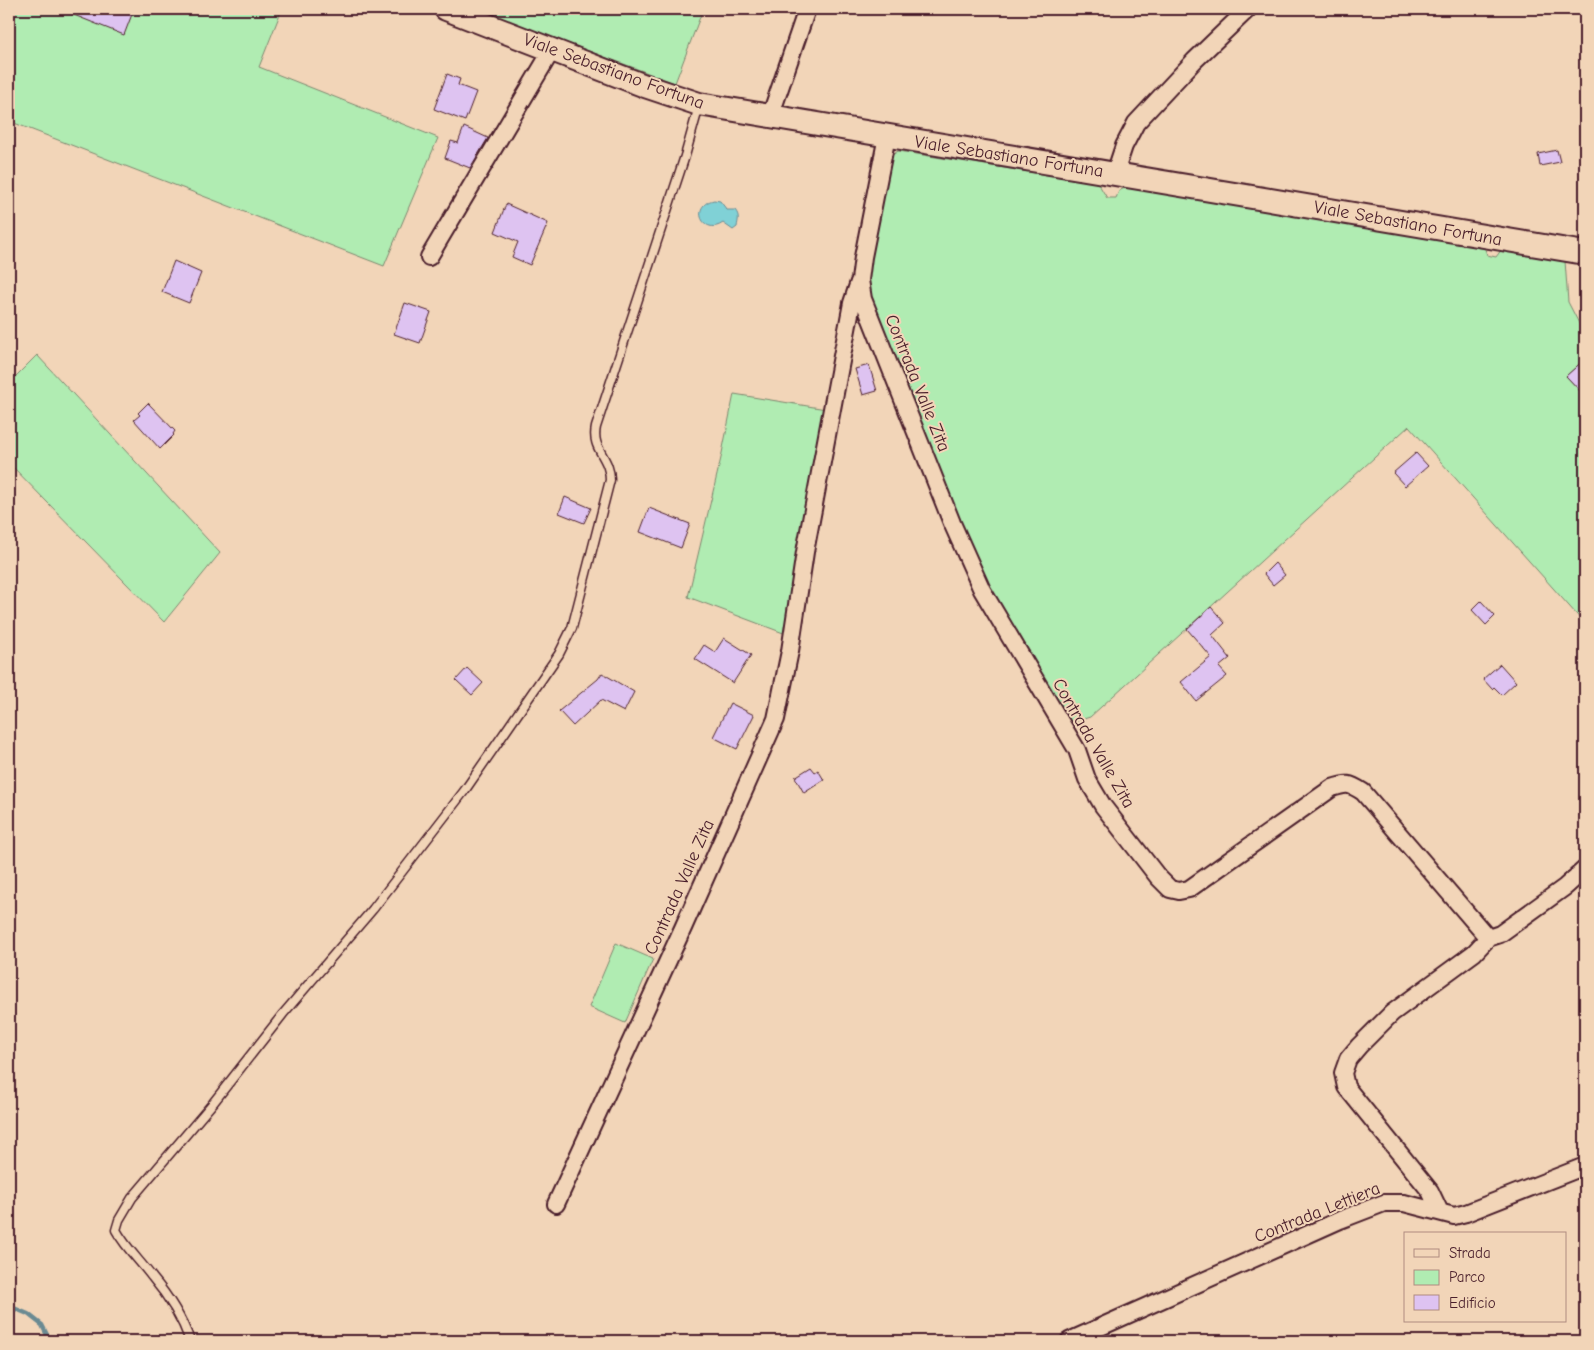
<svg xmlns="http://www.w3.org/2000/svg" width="1594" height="1350" font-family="'Comic Neue',sans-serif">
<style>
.green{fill:#b0ecb2;stroke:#7d866e}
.water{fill:#80d1d6;stroke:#6a8a92}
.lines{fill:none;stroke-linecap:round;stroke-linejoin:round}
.stream{stroke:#6a8a92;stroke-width:4.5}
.building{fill:#dec3f1;stroke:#4a1f2b}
.lane-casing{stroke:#4a1f2b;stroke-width:11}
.street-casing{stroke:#4a1f2b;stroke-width:20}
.secondary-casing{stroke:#4a1f2b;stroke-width:26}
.lane{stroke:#f2d5b8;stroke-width:8}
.street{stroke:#f2d5b8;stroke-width:16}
.secondary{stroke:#f2d5b8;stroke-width:22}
.labels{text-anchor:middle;stroke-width:4;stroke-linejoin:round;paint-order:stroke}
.street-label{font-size:18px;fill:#4a1f2b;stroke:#f2d5b8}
</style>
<rect width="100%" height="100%" fill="#f2d5b8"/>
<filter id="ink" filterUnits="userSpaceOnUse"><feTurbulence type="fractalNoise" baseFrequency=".02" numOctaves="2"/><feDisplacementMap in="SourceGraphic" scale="10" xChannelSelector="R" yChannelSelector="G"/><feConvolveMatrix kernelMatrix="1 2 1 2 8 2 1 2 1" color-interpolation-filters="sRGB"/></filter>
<g filter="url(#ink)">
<path class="green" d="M9,9H282L259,67L438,138L384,266L9,121Z
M475,9H703L675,83Z
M898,151L1098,183L1107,198H1116L1119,191L1126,187L1484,246L1487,255L1496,257L1502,249L1565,261L1568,302L1585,335V359L1566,376L1585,396V624L1409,426L1090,717L1074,722L1068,720L987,590L937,475L865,281L891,156Z
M37,355L220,553L164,622L9,463V383Z
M734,394L826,409L786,634L688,597L721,458Z
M616,943L653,959L625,1023L589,1007Z"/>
<path class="water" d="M714,200L720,201L727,210H735C740,216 738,220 737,227L733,230L723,223C703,237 689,205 714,200Z"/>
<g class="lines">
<path class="stream" d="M9,1306L28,1314L42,1325L50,1341"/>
</g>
<path class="building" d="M59,9H134L124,35Z
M447,74L460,79L458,85L476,92L465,121L434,109Z
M464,127L488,138L470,168L445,158L451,141L458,143Z
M1557,150L1560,162L1540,166L1538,154Z
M506,204L548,223L530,265L512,257L518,242L495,232Z
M174,261L201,273L189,303L162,292Z
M405,303L431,312L420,343L394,334Z
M1585,359V396L1566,376Z
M869,365L877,391L863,395L855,369Z
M148,403L175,431L173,434L174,435L160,449L134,420L140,415L138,413Z
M1416,453L1428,466L1405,486L1393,473Z
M565,497L591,508L584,523L559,513Z
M649,508L690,524L681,548L640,532Z
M1275,563L1285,575L1273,585L1264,574Z
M1481,601L1495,616L1486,625L1472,610Z
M1211,607L1225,623L1212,635L1230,658L1219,667L1227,676L1196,701L1181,682L1211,657L1187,629Z
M724,638L751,655L733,683L695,659L704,645L715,652Z
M1500,664L1516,682L1502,695L1494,687L1492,689L1483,679Z
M467,668L483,683L472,695L456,680Z
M602,673L634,692L624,712L601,700L573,726L559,711L598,679Z
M730,703L754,715L737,749L713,737Z
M811,767L815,772L818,770L824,780L804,793L795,777Z"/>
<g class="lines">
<defs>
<path id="lane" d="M190,1341C182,1318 168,1296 152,1277C140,1261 126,1248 116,1230L119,1220L132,1198L213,1103L283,1014L373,909L465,790L559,654L572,628L610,480C610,456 591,450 596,427L685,156L699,106"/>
<path id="street" d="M770,117L807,9
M887,136L863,257L860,280L863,299L952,523L982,590L1077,750L1087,779L1103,806L1158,877L1170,889L1179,891L1189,889L1332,788C1347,783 1349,783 1363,792L1488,938L1500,934L1565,887L1585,869
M1115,173L1124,146L1136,123L1194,61L1248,9
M429,257L552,50
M556,1204L683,928L776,719L790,651L805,552L852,303L859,282
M1440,1212L1430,1191L1346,1087L1343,1073L1348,1059L1359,1046L1392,1013L1474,953L1488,938
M1069,1341L1340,1220L1384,1203H1404L1454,1216L1466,1213L1585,1166"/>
<path id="secondary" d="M446,9L645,86L699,104L1585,253"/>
</defs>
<use href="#lane" class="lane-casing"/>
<use href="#street" class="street-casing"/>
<use href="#secondary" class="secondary-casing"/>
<use href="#lane" class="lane"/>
<use href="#street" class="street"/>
<use href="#secondary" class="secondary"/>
</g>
</g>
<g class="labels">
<g class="street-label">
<text transform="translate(614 71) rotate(20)" y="6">Viale Sebastiano Fortuna</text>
<text transform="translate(1009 156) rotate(9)" y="6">Viale Sebastiano Fortuna</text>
<text transform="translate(1408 223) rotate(10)" y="6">Viale Sebastiano Fortuna</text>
<text transform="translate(918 383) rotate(68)" y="6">Contrada Valle Zita</text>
<text transform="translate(1094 743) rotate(60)" y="6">Contrada Valle Zita</text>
<text transform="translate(679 887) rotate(-66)" y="6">Contrada Valle Zita</text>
<text transform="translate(1317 1212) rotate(-22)" y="6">Contrada Lettiera</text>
</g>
</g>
<rect width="1594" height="1350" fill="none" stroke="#f2d5b8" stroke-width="30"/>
<rect x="15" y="15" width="1564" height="1320" fill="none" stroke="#4a1f2b" stroke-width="2" filter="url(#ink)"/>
<rect x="1404" y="1232" width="162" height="90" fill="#f2d5b8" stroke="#af8c80"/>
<rect x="1414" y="1249" width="25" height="8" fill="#f2d5b8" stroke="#af8c80"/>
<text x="1449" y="1258" font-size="15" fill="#4a1f2b">Strada</text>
<rect x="1414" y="1270" width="25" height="15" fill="#b0ecb2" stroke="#af8c80"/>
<text x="1449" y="1282" font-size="15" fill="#4a1f2b">Parco</text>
<rect x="1414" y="1295" width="25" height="15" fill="#dec3f1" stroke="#af8c80"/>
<text x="1449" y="1308" font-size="15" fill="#4a1f2b">Edificio</text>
</svg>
